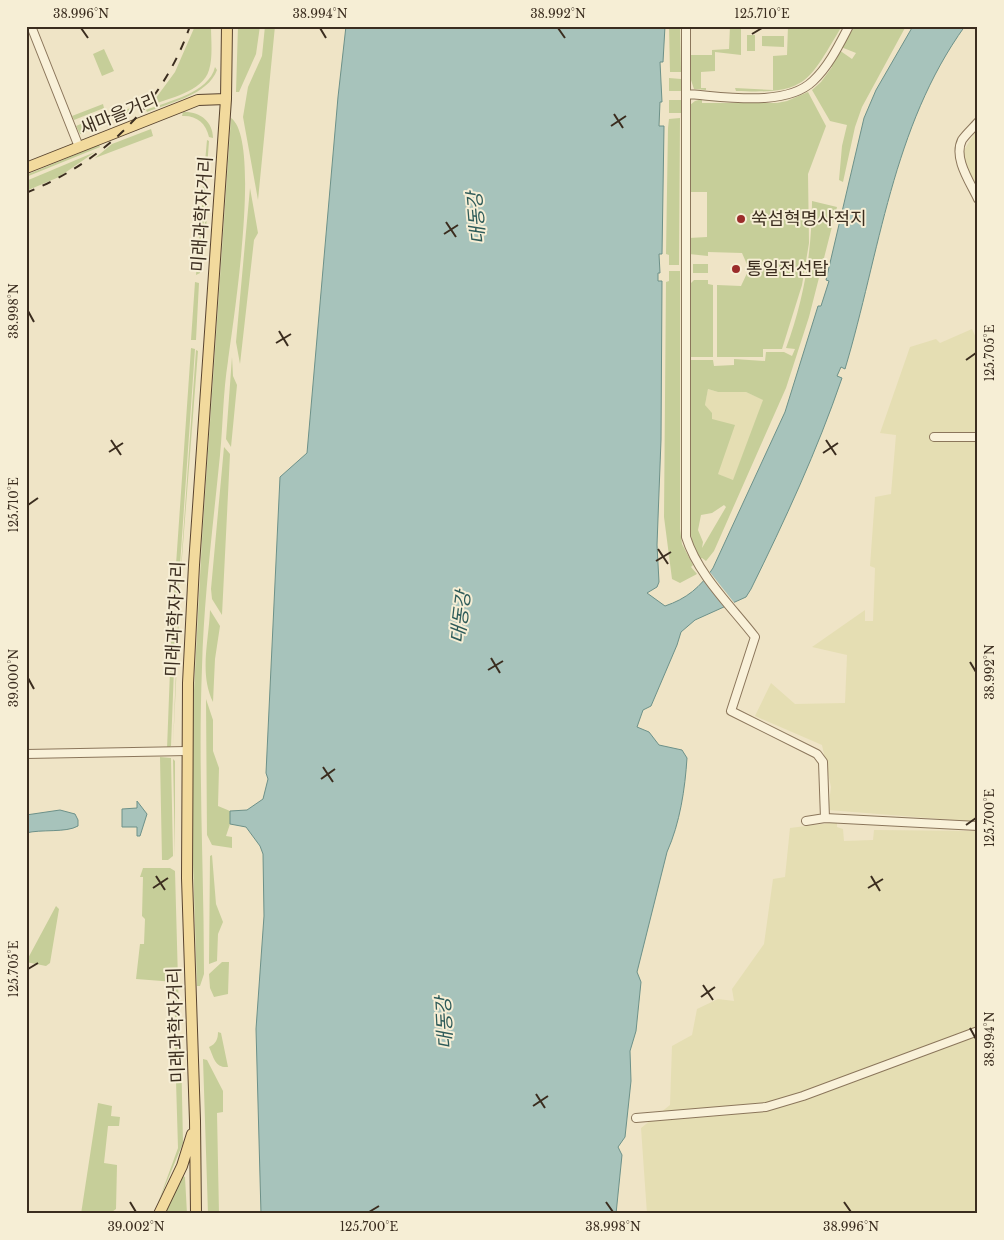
<svg xmlns="http://www.w3.org/2000/svg" width="1004" height="1240" font-family="'Libre Baskerville','Noto Sans KR',serif">
<style>
.farmland{fill:#e5deb3}
.green{fill:#c6ce99;fill-rule:evenodd}
.water{fill:#a7c3bb;stroke:#6d9189}
.pier{fill:#efe4c6}
.lines{fill:none;stroke-linecap:round;stroke-linejoin:round}
.minor-casing{stroke:#8b765b;stroke-width:10}
.major-casing{stroke:#59442f;stroke-width:12}
.minor{stroke:#f9f1d9;stroke-width:8}
.major{stroke:#f2da9d;stroke-width:10}
.rail{stroke:#3b2d1f;stroke-width:2;stroke-dasharray:9 9;stroke-linecap:butt}
.ticks{fill:none;stroke:#3b2d1f;stroke-width:2}
.poi-dot{fill:#9b2c2a;stroke:#f6eed5;stroke-width:2}
.labels{text-anchor:middle;stroke-width:4;stroke-linejoin:round;paint-order:stroke}
.street-label{font-size:18px;fill:#3b2d1f;stroke:#f6eed5}
.poi-label{font-size:18px;fill:#3b2d1f;stroke:#f6eed5;text-anchor:start}
.water-label{font-size:19px;font-style:italic;fill:#2e5b59;stroke:#f6eed5}
.neatline{fill:none;stroke:#3b2d1f;stroke-width:2}
.ticks-label{font-size:12px;text-anchor:middle;fill:#3b2d1f}
</style>
<rect width="100%" height="100%" fill="#efe4c6"/>
<path class="farmland" d="M978,128V190L964,161V150Z
M972,329L978,342V822L828,810L831,787L822,745L755,716L771,683L795,704L845,703L847,655L812,647L865,610V621H873L875,568L870,566L875,497L891,494L896,435L880,433L910,347L936,339L940,343Z
M708,389L718,392H746L764,400L733,481L718,474L712,419L705,405Z
M837,822V827L843,829L844,841L873,840L874,830L978,831V1214H647L641,1128L670,1105L672,1046L692,1035L697,1009L718,999L734,1001L732,989L764,944L773,879L785,877L790,828Z"/>
<path class="green" d="M195,26H211C211,40 213,57 209,70C203,92 168,98 150,106L175,72Z
M238,26H260L256,54L239,92H236Z
M265,26H275L258,200L243,117L248,87L262,56Z
M669,26H680L681,72H670Z
M730,26H741V55L715,52V71L701,72V88H706V90L694,89L691,80V55H712V50L729,49Z
M788,26H842C807,84 807,94 736,91L735,88L773,90V56L787,55Z
M855,26H906L862,107L855,127L843,182L839,180L842,146L847,125L830,121L812,90L821,82L832,67L830,66L839,50L852,59L856,53L841,47Z
M747,35H755V51H747Z
M762,36H784V47L762,46Z
M104,49L114,71L102,76L93,54Z
M215,67L217,70C208,95 169,103 147,112L146,110C168,101 209,93 215,67Z
M669,78L681,79V91H669Z
M808,92L826,126L808,174L809,243L802,285L782,349H763V357H717V285L741,286L749,269L742,253L708,252V256L689,254V238L707,237V192H689L690,105L695,101L702,99V103H777L787,101Z
M669,100H681V113H669Z
M103,104L104,108L74,120L72,116Z
M135,106L131,113L115,120L113,115Z
M183,112C199,111 213,121 213,138L209,137C206,123 196,115 182,116Z
M102,115L105,123L80,134L76,126Z
M231,118C262,140 233,322 228,361C223,392 223,424 220,455C213,526 204,596 202,667C198,769 204,871 204,974L200,986H197L191,803L193,709L202,539Z
M680,118L679,265H669V255L666,254L668,128L669,119Z
M151,129L153,136L95,158L112,144Z
M207,140L209,141L205,195H202Z
M99,145L100,147L26,177V175Z
M95,152L59,177L26,191V181Z
M250,188L258,233L254,240L240,364L236,342Z
M812,201L837,207L809,317L786,388L714,551L706,561L702,558L700,559L692,542L689,522V360H713L714,366L734,365V359L765,361L766,352H784L792,356L795,349L786,348C804,300 812,251 812,201ZM708,389L718,392H746L763,400L733,480L718,474L735,425L712,419V413L705,405ZM724,505L726,507L702,548L703,542L698,530L701,515L712,513Z
M202,205L205,206L200,273L196,275Z
M206,206H208L202,273Z
M693,264H708V273H693Z
M669,271H680V529L682,544L693,565L691,567L697,574L680,583L672,579L664,517L666,282L669,281Z
M694,280H708V284L713,285V357H688L689,285Z
M195,282L199,283L196,340H191Z
M191,348L195,349L177,608H173Z
M196,350L198,351L178,609Z
M232,357L233,376L237,385L231,447L226,439Z
M224,447L230,454L222,615L212,599L211,589Z
M210,610L220,626L215,659L213,702C199,674 209,640 210,610Z
M172,618H176L171,746L167,749Z
M178,619L179,620L173,746Z
M206,699L213,720V751L219,768L218,806L230,811V824L226,836L232,837V848L212,845L207,835Z
M160,757L171,758L173,856L168,860H162Z
M173,759L175,761V857Z
M212,855L216,904L223,922L218,934L217,961L209,964L210,856Z
M143,868H170L175,871L179,1017H175V982L136,979L140,944H144L145,919L142,916L143,877H140Z
M56,906L59,909L50,963L46,966L26,962Z
M222,962H229L228,994L214,997L210,988L209,974Z
M218,1032L221,1033L228,1067C215,1068 214,1058 209,1047C216,1044 218,1039 218,1032Z
M175,1047L181,1049L183,1143L158,1203L178,1148Z
M203,1059L207,1060L223,1091V1112L217,1113L219,1214H208Z
M98,1103L112,1106L111,1116L120,1117L119,1126H108L104,1163L117,1165L116,1209L109,1214H81Z
M183,1176L185,1177L187,1214H164Z"/>
<path class="water" d="M346,26H665L663,62H660L662,102H660L659,126H664L662,254H659L660,273H658V281H662L661,440L657,545L659,582L657,587L647,593L665,606C686,599 701,587 713,568L785,412L818,306H821L829,281L826,280L864,118L876,90L913,26H965C892,127 880,252 845,369L841,367L837,376L842,378C817,451 785,520 751,589L746,597L695,620L681,632L677,645L651,706L643,710L637,727L649,732L659,745L682,750L687,758C685,789 680,823 667,852L637,972L641,982L636,1031L630,1051L631,1081L625,1137L618,1147L622,1155L616,1214H261L256,1029L264,916L263,854L260,846L246,827L230,824V811L247,810L263,799L268,779L266,773L280,477L307,453L338,97Z
M137,801L147,814L140,836H137V827H122V809L137,808Z
M60,810L75,814L78,820V826C66,833 41,829 26,833V815Z"/>
<path class="pier" d="M709,571L736,605L726,609L703,579Z"/>
<g class="lines">
<defs>
<path id="minor" d="M31,26L79,147
M686,26V537C698,575 731,606 755,637L731,711L817,754L823,762L825,818
M686,94C722,96 785,108 813,81C829,66 839,45 849,26
M978,122C973,128 966,134 962,140C953,158 970,182 978,199
M934,437H978
M26,754L187,751
M806,821L825,818L978,826
M636,1118L766,1107L803,1096L978,1031"/>
<path id="major" d="M26,168L183,106L198,100L226,99
M159,1214L182,1166L192,1134
M196,1214L195,1121L187,878L188,683L194,565L226,99L227,26"/>
</defs>
<use href="#minor" class="minor-casing"/>
<use href="#major" class="major-casing"/>
<use href="#minor" class="minor"/>
<use href="#major" class="major"/>
<path class="rail" d="M26,193C104,161 162,106 190,26"/>
</g>
<path class="ticks" d="M81,28L88,38M320,28L326,38M558,28L565,38M752,34L762,28M614,114L623,128M611,126L626,116M446,222L456,237M444,234L458,225M28,311L34,322M279,331L288,346M276,343L291,334M966,360L976,353M111,440L121,455M826,440L836,455M109,452L123,443M823,453L838,443M28,505L38,498M658,549L668,564M656,561L671,552M491,658L500,673M970,662L976,672M488,670L503,661M28,678L34,689M323,767L333,782M321,779L335,769M966,825L976,818M156,876L165,890M871,876L880,891M153,888L168,878M868,888L883,879M28,969L38,963M703,985L713,1000M701,997L715,987M970,1028L976,1039M536,1094L545,1108M533,1106L548,1096M130,1202L136,1212M606,1202L613,1212M844,1202L851,1212M369,1212L379,1206"/>
<g class="poi-dot">
<circle cx="741" cy="219" r="5"/>
<circle cx="736" cy="269" r="5"/>
</g>
<g class="labels">
<g class="street-label">
<text transform="translate(119 114) rotate(-22)" y="6">새마을거리</text>
<text transform="translate(202 214) rotate(-86)" y="6">미래과학자거리</text>
<text transform="translate(175 619) rotate(-87)" y="6">미래과학자거리</text>
<text transform="translate(176 1025) rotate(-92)" y="6">미래과학자거리</text>
</g>
<g class="poi-label">
<text x="751" y="225">쑥섬혁명사적지</text>
<text x="746" y="275">통일전선탑</text>
</g>
<g class="water-label">
<text transform="translate(476 218) rotate(-95)" y="7">대동강</text>
<text transform="translate(460 617) rotate(-83)" y="7">대동강</text>
<text transform="translate(444 1023) rotate(-93)" y="7">대동강</text>
</g>
</g>
<rect width="1004" height="1240" fill="none" stroke="#f6eed5" stroke-width="55"/>
<rect x="28" y="28" width="948" height="1184" class="neatline"/>
<g class="ticks-label">
<text x="81" y="18">38.996°N</text>
<text x="320" y="18">38.994°N</text>
<text x="558" y="18">38.992°N</text>
<text x="762" y="18">125.710°E</text>
<text transform="translate(14 311) rotate(-90)" y="4">38.998°N</text>
<text transform="translate(990 353) rotate(-90)" y="4">125.705°E</text>
<text transform="translate(14 505) rotate(-90)" y="4">125.710°E</text>
<text transform="translate(990 672) rotate(-90)" y="4">38.992°N</text>
<text transform="translate(14 678) rotate(-90)" y="4">39.000°N</text>
<text transform="translate(990 818) rotate(-90)" y="4">125.700°E</text>
<text transform="translate(14 969) rotate(-90)" y="4">125.705°E</text>
<text transform="translate(990 1039) rotate(-90)" y="4">38.994°N</text>
<text x="136" y="1231">39.002°N</text>
<text x="369" y="1231">125.700°E</text>
<text x="613" y="1231">38.998°N</text>
<text x="851" y="1231">38.996°N</text>
</g>
</svg>
